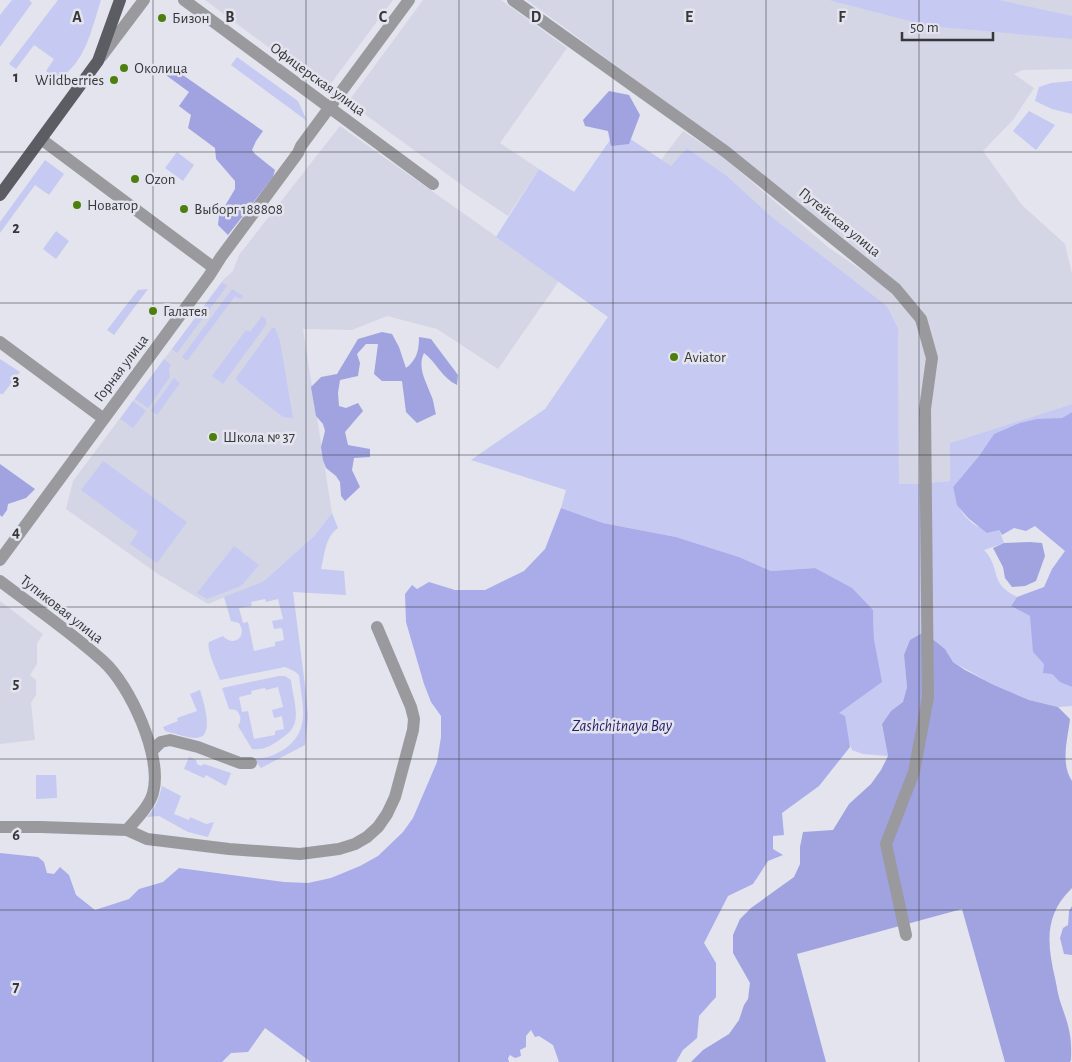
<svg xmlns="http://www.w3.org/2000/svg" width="1072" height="1062" font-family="'Alegreya Sans',sans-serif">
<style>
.built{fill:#d4d6e6}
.green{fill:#c6c9f2;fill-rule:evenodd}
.forest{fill:#a0a3e0}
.water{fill:#a9ace9}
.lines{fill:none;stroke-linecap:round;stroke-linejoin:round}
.minor{stroke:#9a9a9e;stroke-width:12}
.major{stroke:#5c5d63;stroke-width:12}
.grid{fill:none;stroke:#36373a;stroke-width:1;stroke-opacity:0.55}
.poi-dot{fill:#4d7f0f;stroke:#e3e4ed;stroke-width:2}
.labels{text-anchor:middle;stroke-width:5;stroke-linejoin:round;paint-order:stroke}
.poi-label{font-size:15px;fill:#36373a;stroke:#e3e4ed;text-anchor:start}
.street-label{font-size:15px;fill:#36373a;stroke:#e3e4ed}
.water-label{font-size:16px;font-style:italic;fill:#281f66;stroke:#e3e4ed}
.grid-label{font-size:16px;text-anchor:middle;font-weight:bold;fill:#36373a;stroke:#e3e4ed;stroke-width:5;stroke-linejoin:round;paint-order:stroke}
</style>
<rect width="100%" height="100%" fill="#e3e4ed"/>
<path class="built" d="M205,0H393L326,90Z
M423,0H501L567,48L500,143L539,169L508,216L466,188L348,102Z
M527,0H1072V69L1023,70L1014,74L1034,88L1013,120L983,151L1022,205L1065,244L1072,274V404L950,443V481L929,483V408L924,318L729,149Z
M340,126L559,281L498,369L437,329L387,316L352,330L303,329L332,513L314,536L264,581L208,604L158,574L66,509L73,481L224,279L233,271L239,255Z
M683,131L723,157L828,247L883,285L910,310L919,327L928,358L922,484H899L898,328L887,306L772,217L727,176L687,148L671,167L661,160Z
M0,601L43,634L37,643V664L30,675L36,680V695L31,703L35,740L0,744Z"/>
<path class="green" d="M12,0H29L32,3L0,47V15Z
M58,0H101C92,27 85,67 56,79L46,71L54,59L34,45L16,69L9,64Z
M829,0H999L1072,16V39L929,26Z
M237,57L298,101L307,121L231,65Z
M1072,81V114L1052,109L1035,101L1039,87L1051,83Z
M1029,111L1055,125L1036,150L1013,131Z
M617,130L671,166L687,148L727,176L772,217L887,306L898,328L899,484H922L924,632L904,655L907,687L903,703L891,711L882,724L888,756L863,754L852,750L838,713L874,640L873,610L815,568L771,571L739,557L676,537L603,523L561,508L566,490L471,460L545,409L608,317L496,237L539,169L574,192Z
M177,152L194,165L183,181L165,168Z
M45,160L64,174L49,195L35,185L0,233V222Z
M56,231L69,241L56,259L43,249Z
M222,282L227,286L177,353L172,349Z
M148,289L114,335L107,330L138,290Z
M232,289L243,296L241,299L235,296L187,361L182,357Z
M262,316L266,319V325L223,384L212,376L246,330L250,332Z
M272,328H275L280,341L293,418L283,417L238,382L236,378Z
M0,359L20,372L3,394H0Z
M164,359L171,365L169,369L170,377L148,408L135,399Z
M174,378L180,383L157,415L151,410Z
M133,401L146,411L133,428L120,419Z
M1072,404V412L1062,418L994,434L979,456L953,487C956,502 961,516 975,525C981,529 992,528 999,530L1004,543L984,550C1002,569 988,583 1017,597L1011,606L1030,616C1038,646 1040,674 1072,687V706L1058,707L1029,700L994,685L953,662L945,649L933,639L929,483L950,481V443Z
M103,461L187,522L157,563L130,544L138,532L81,490Z
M332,513L338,528C325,537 325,554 321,569L344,571L346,595L293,592L306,693L308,717L305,745L261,768L253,758C265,759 273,756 283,750C312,731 302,705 299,675L294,671L285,667L220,680C217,671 206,650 209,642L223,636C234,648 248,636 239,623L231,621L224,597L264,581L314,536ZM265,599L266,602L278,599L283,619L272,621L274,629L282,628L284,640L275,642V646L254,651L248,622L243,623L239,608L252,606L251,602Z
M234,546L259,565L241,586L207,599L197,593Z
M279,676H285L291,680C292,693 300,715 293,727C290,733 283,737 278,741C269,747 263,750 252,749L238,726C242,720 241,715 236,710L229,709L222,688ZM278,687L283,707L272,710L274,718L282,716L284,729L275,731V735L254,739L248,711L242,712L239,697L252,694L251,691L265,688L266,690Z
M200,690C203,701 216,738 196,738C186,738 174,733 165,731L163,727L178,721L177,718L197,711L190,694Z
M189,757L196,760L197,764L201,766L204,764L231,773L226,786L206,775L204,778L184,769Z
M36,775H56L57,798L36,799Z
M162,786L181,796L174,814L189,820L190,817L206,824L214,822L208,837L188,832L159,816L147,817C156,808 159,798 162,786Z"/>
<path class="forest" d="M167,64L263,131L256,141L252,150L255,154L275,170L273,177L228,235L218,225L219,216L235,189V181L216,159L215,148L188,128L191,115L179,106L189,92L163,73Z
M609,91L629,95L640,115L629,144L611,146L608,131L585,126L583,120Z
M382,332L392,334L399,347L406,368C417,360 419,350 419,337L431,339L458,375L457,385C442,378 436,362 424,353C417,368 426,381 431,395C434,401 434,408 436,414L417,423L406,412L402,381H382L374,374L378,344H366L357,354L360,363L358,376L340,380L338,393L339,406L346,408L358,403L363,411L345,432L348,445L370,449V457L354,458L352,470L360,487L345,501L341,496L340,482L336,476L326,468L323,460L321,447L325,431L323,424L316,416L311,387L321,377L337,374L358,339Z
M0,464L35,489L26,498L8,504L7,510L2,517L0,515Z
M1030,542L1042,543L1045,556L1036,581L1025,586L1012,587L1005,578L1003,567L993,548L1004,543Z
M924,632L945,649L953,662L965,670L994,685L1029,700L1058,707L1070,719C1068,738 1060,763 1072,781V888C1044,915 1047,943 1055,978C1057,987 1058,996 1061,1004C1069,1027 1072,1035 1071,1060L1070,1062H1005L962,909L797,954L826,1062H691L703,1050L729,1034L739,1020L744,1005L748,999L750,983L733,953V935L740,919L751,908L794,877L800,864V847L803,832L833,830L849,804L871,784L881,770L888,756L882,724L891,711L903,702L907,687L904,655L910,640Z"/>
<path class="water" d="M1072,412V687L1060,682L1052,674L1043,673L1044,664L1033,652L1030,616L1011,606L1017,597L1044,587L1052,569L1065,551L1035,526L1026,531L1014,528L1002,535L999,530L987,533L968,518L957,505L953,487L979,456L994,434L1020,423L1037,419L1062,418Z
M561,508L603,523L676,537L739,557L771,571L815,568L852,588L873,610L874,640L882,682L839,713L845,716L850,747L819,786L782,813L784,835L773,836V849L783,855L768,861L753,884L728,896L704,943L716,963V997L699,1016L697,1038L683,1050L676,1062H559L553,1045L539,1036L535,1037L531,1030L526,1036V1047L520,1050L521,1056L515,1058L510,1055L508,1058L509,1062H311L265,1028L248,1052L231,1053L222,1062H0V853L38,857L44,862L47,873L54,874L60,867L69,875L76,895L95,910L129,899L139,889L163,882L179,868L284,882L308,883L331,878L360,866L378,856L403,832L413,818L437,762L441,737V716L431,702L424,684L406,622L405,594L412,585L417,589L429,582L455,590H485L524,571L545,549Z
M1072,906V955L1064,954L1060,938L1063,928L1068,925L1069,911Z"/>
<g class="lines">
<path class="minor" d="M184,0L433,184
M513,0L726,152L896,289L921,319L932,358L925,409L928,697L914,772L886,844L906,935
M101,57L144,0
M41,139L214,268
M0,342L104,419
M0,560L209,276L221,257L298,153L301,146L409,0
M0,581C34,607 71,632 103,661C130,685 163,757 153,793C149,807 136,819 127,830
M152,751L161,742L170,740L198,747L240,763H251
M0,827H41L127,830L147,839L229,849L300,854L339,849L355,844L367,837L378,827L387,814L395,797L413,730L414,719L411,707L377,627"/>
<path class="major" d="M0,195L98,61L120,0"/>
</g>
<path class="grid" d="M153,0V1062M306,0V1062M459,0V1062M613,0V1062M766,0V1062M919,0V1062M0,152H1072M0,303H1072M0,455H1072M0,607H1072M0,759H1072M0,910H1072"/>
<g class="poi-dot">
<circle cx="162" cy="18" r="5"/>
<circle cx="124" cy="68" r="5"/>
<circle cx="114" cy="80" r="5"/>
<circle cx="135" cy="179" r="5"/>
<circle cx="77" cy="205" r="5"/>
<circle cx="184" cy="209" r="5"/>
<circle cx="153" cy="311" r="5"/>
<circle cx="674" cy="357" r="5"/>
<circle cx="213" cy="437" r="5"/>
</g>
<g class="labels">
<g class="poi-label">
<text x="172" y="23">Бизон</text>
<text x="134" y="73">Околица</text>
<text x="104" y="85" text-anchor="end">Wildberries</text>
<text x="145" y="184">Ozon</text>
<text x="87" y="210">Новатор</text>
<text x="194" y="214">Выборг 188808</text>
<text x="163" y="316">Галатея</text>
<text x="684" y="362">Aviator</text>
<text x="223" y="442">Школа № 37</text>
</g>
<g class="street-label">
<text transform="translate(318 79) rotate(36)" y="5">Офицерская улица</text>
<text transform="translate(840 222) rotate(39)" y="5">Путейская улица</text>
<text transform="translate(121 368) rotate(-53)" y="5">Горная улица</text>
<text transform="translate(62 609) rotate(38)" y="5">Тупиковая улица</text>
</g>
<g class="water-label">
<text x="622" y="731">Zashchitnaya Bay</text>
</g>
</g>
<g class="grid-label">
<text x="77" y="22">A</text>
<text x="230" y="22">B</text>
<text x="383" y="22">C</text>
<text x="536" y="22">D</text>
<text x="689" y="22">E</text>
<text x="842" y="22">F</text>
<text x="16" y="82">1</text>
<text x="16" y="233">2</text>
<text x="16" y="385">3</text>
<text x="16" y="537">4</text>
<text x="16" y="688">5</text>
<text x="16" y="840">6</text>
<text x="16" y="992">7</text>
</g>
<path d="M902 32v8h91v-8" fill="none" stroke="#36373a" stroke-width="2.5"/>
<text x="910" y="32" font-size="15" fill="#36373a" stroke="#e3e4ed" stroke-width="4" paint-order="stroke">50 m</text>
</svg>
